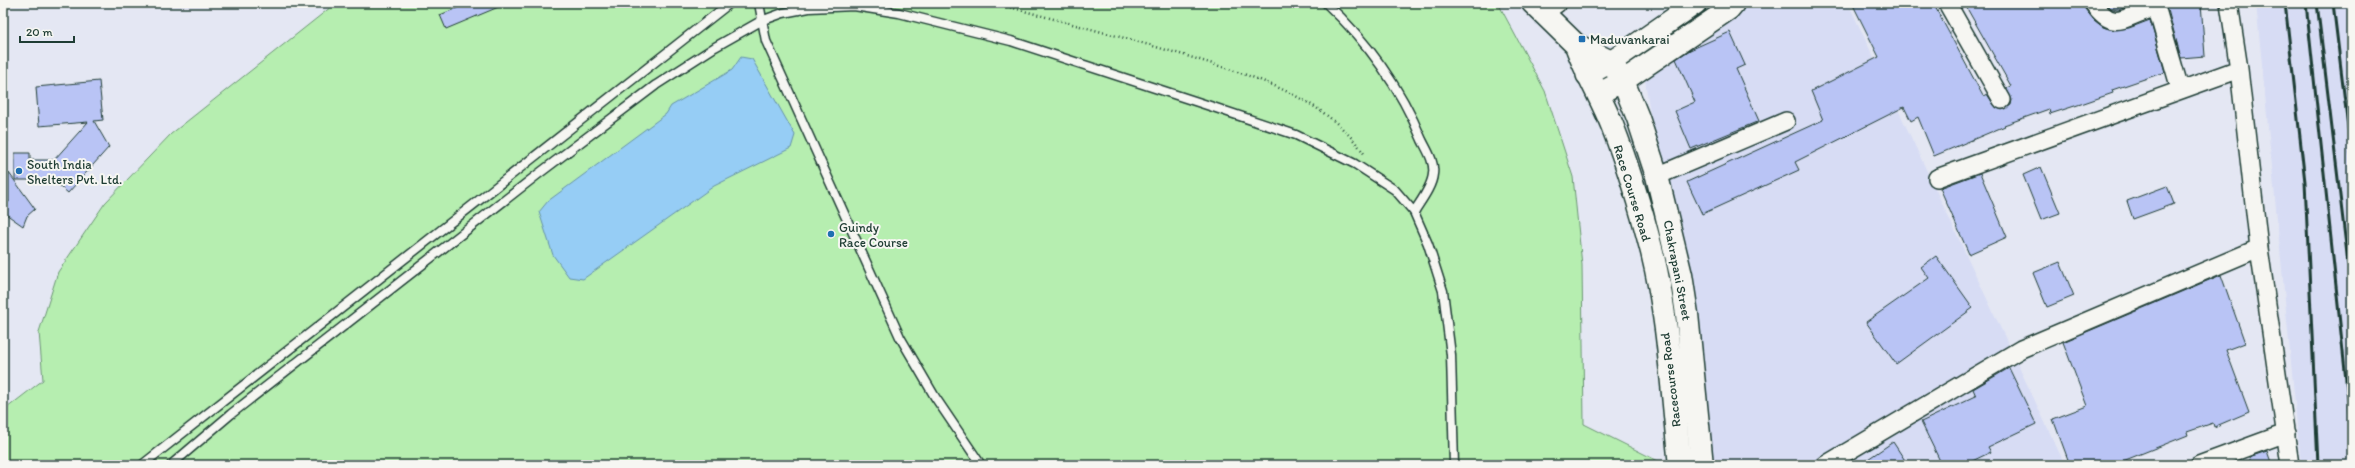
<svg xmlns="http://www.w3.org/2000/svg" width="2355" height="468" font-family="Itim,sans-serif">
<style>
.built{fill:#d7dcf4}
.green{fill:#b6eeb0;stroke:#6a9672}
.water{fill:#96cdf5;stroke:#6693a8}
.building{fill:#b9c4f5;stroke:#1f3d34}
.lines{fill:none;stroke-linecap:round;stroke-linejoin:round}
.service-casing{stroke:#1f3d34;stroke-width:11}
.minor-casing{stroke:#1f3d34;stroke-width:20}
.tertiary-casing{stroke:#1f3d34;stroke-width:24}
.secondary-casing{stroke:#1f3d34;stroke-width:25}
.path{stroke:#1f3d34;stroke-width:2.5;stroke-dasharray:1 3;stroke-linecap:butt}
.service{stroke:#f6f6f2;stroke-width:8}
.minor{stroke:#f6f6f2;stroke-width:17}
.tertiary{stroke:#f6f6f2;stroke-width:21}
.secondary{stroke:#f6f6f2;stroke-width:22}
.rail{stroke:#1f3d34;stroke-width:3}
.poi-dot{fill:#1f6fb2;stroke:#f6f6f2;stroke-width:1.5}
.labels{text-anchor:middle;stroke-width:4;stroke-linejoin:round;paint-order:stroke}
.poi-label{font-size:13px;fill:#1f3d34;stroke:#f6f6f2;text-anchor:start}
.street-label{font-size:13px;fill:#1f3d34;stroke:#f6f6f2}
</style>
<rect width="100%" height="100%" fill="#e4e7f3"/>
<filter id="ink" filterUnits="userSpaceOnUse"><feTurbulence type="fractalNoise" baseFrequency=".025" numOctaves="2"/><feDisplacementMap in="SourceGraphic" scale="8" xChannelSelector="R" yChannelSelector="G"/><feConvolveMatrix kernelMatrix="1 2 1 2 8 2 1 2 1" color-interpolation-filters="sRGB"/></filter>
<g filter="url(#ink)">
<path class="built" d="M1726,3H1848L2065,465H1696L1667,290L1653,134L1644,73Z
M2256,3H2352V465H2301Z"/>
<path class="green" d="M336,3H1498L1545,91L1573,177L1582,265L1584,424L1666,465H3V411L43,380L39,332L58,272L105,203L171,134Z"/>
<path class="water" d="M741,57L752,59L795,135L791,148L714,186L583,279L569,277L553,255L539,212L548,201L666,114L671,106L732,70Z"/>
<path class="building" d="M469,3H508L446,29L440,15Z
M1852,3H1933L1983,96L1987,94L1994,105L2002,110L2011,105L2012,100L2006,88L2011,86L1964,3H2083L2085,9L2094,20L2103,27L2113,30L2129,28L2150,20L2165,72L2112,90L2113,93L2084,103L2050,114L2049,109L2004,125L2005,126L1934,156L1918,117L1911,121L1904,107L1795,162L1799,170L1702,214L1687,182L1823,120L1811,91L1879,57Z
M2106,3H2138L2118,10L2112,9Z
M2161,3H2201L2205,56L2181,58L2168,10Z
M1730,32L1745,65L1736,69L1759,121L1691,149L1675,111L1695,102L1676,59L1690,50Z
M99,81L103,120L94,121L109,147L68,193L53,180H15V153H30V160H54L88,122L39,126L36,87Z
M2041,167L2060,213L2041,220L2023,175Z
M9,173L35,209L27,216L23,226L3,212V203L9,202Z
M1980,173L2007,237L1969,254L1940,188Z
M2167,186L2174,204L2133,219L2127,201Z
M1936,256L1973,308L1896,364L1866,322L1929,278L1921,267Z
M2060,262L2074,296L2047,307L2033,273Z
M2221,275L2245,343L2226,350L2249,412L2214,427L2213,423L2187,432L2188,435L2113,465H2070L2053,419L2087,406L2063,342Z
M2009,368L2036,424L1988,447L1991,452L1964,465H1942L1921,422L1976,396L1973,389Z
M1893,442L1908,465H1859Z
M2267,451L2272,465H2252L2249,457Z"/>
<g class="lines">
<defs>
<path id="service" d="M759,3L766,41L900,337L935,397L981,465
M1326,3C1368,42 1400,87 1422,140C1427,150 1435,162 1433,174C1432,187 1420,202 1414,212
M142,465L730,3
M171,465L231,414L537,175L656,85L715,47L761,21L783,13L809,8L854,6L899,13L1011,41L1213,107L1296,135L1355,164L1395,190L1414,212L1428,244L1443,291L1451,355L1454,465"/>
<path id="minor" d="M1947,3L2002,100
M2093,3C2114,33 2123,17 2151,9L2158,13L2180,89
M2229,3L2239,69L2259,248L2290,465
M1543,14L1558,3
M1657,176L1786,121
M1937,178L2239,69
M1825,465L2021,349L2259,248
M2199,465L2286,433"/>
<path id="tertiary" d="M1587,75L1611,62L1696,3
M1598,94L1623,81L1729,9L1734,3"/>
<path id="secondary" d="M1533,3L1576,45L1611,62L1623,81L1638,118L1657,176L1681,275L1687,314L1702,465
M1576,45C1586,73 1601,98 1612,125C1628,166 1641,209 1652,252C1669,321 1672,394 1680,465"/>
</defs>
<use href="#service" class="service-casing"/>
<use href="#minor" class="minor-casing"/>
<use href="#tertiary" class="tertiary-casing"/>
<use href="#secondary" class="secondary-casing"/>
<path class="path" d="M995,3C1063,22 1132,39 1200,60C1242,73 1288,87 1325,114C1340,125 1354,139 1365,155"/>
<use href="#service" class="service"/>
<use href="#minor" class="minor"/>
<use href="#tertiary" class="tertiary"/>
<use href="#secondary" class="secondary"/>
<path class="rail" d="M2285,3L2305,182L2318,465
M2306,3L2352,437
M2317,3L2352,296
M2333,3L2352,160"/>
</g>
</g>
<g class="poi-dot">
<rect x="1578" y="35" width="8" height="8" rx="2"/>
<circle cx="19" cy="171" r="4"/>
<circle cx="831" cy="234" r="4"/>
</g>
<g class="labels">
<g class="poi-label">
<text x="1590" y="44">Maduvankarai</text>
<text x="27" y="169">South India<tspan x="27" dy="15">Shelters Pvt. Ltd.</tspan></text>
<text x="839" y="232">Guindy<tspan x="839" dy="15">Race Course</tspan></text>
</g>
<g class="street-label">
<text transform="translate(1633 193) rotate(73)" y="5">Race Course Road</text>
<text transform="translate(1678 270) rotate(79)" y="5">Chakrapani Street</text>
<text transform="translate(1670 380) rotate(-97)" y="5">Racecourse Road</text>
</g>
</g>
<rect width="2355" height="468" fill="none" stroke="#f6f6f2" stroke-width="16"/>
<rect x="8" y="8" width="2339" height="452" fill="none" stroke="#1f3d34" stroke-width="1.5" filter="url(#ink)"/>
<path d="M20 36v6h54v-6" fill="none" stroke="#1f3d34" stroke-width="2"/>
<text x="26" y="36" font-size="12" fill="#1f3d34" stroke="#f6f6f2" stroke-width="3" paint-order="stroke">20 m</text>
</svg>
